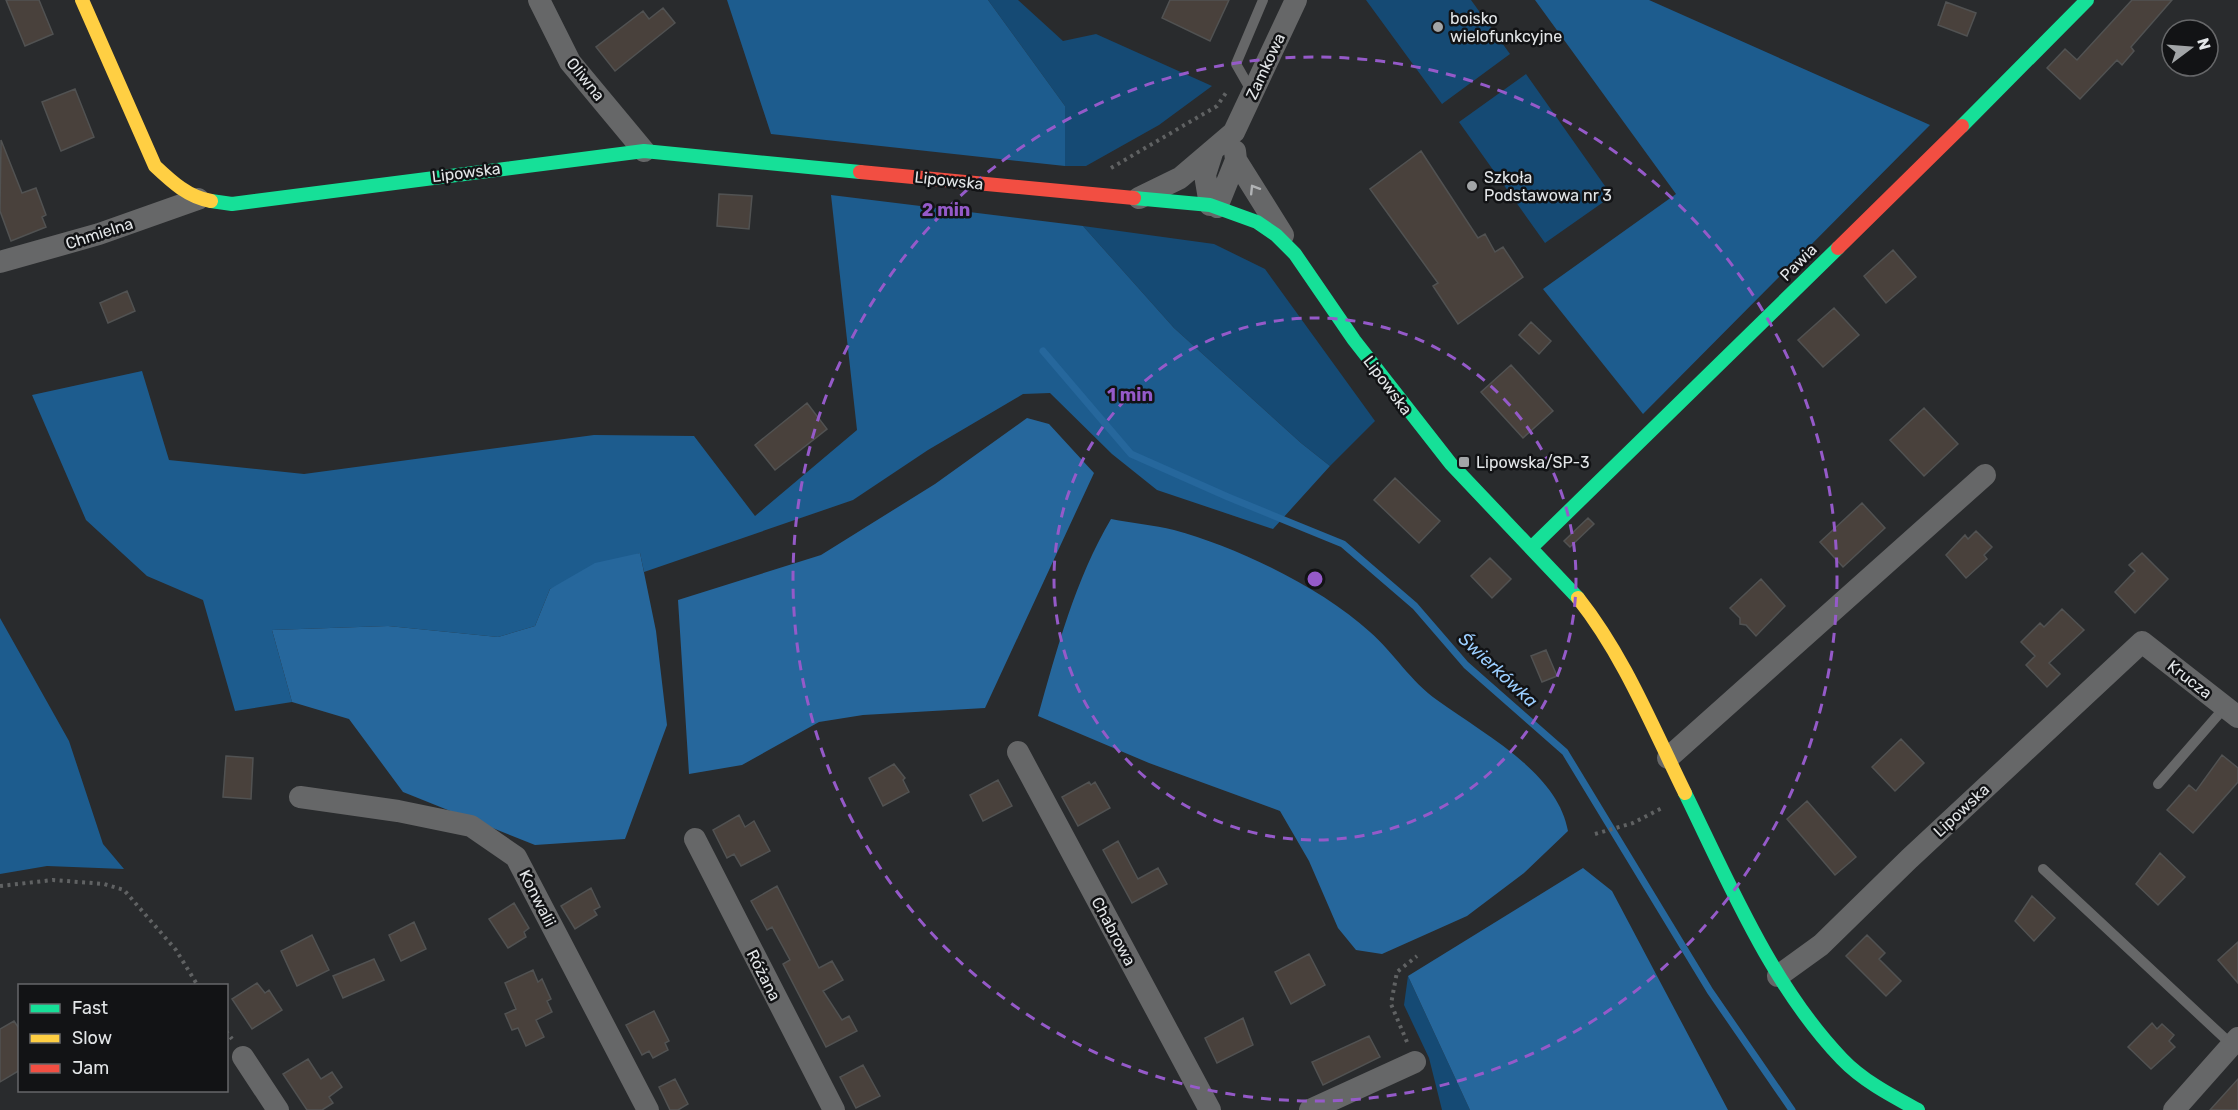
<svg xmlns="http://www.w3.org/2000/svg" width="2238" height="1110" font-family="Rubik,sans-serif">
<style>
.green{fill:#154a74}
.forest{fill:#1d5c8e}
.water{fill:#26679c}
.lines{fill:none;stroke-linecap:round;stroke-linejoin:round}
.stream{stroke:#26679c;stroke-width:7}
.building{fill:#49413c;stroke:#515252;stroke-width:1.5}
.path{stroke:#606263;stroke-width:4;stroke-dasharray:3 4.5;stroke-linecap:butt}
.lane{stroke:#666768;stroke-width:10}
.street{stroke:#666768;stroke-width:22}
.fast{stroke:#16e098;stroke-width:14}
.slow{stroke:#ffcf43;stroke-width:14}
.jam{stroke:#f24e42;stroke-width:14}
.oneway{stroke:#b1b3b5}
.ring{fill:none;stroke:#955ac9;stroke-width:3;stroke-dasharray:10 8}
.poi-dot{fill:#a2a5a7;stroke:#121315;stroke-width:2}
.labels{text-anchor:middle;stroke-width:5;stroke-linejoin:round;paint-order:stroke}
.poi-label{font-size:16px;fill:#e3e6e8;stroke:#121315;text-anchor:start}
.street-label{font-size:16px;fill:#e3e6e8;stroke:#121315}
.water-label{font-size:18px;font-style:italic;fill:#9bceff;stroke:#121315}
.centre{fill:#955ac9;stroke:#121315;stroke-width:3}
.ring-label{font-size:18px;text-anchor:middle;font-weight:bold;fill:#955ac9;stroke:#121315;stroke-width:5;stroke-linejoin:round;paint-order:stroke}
</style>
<rect width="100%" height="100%" fill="#292b2d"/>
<path class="green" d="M988,0H1018L1063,41L1096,34L1212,86L1159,125L1086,166H1065V106Z
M1366,0H1471L1510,54L1442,104Z
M1526,74L1612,196L1545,243L1459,122Z
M1083,226L1214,244L1265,269L1375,421L1330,466L1301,443L1174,328Z
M1408,976L1470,1110H1442L1429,1058L1404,1005Z"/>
<path class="forest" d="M727,0H988L1065,106V166L771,134Z
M1535,0H1649L1930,125L1643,414L1543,289L1676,194Z
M831,195L1083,226L1174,328L1301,443L1330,466L1273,529L1157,490L1112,454L1050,393L1023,394L928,450L853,500L644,572L640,553L550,589L535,626L498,637L388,626L272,630L292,702L235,711L203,600L147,576L86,520L32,395L142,371L169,460L304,474L594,435L694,436L755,516L857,430Z
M0,618L69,741L103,844L124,869L47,866L0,874Z"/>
<path class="water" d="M1027,418L1049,424L1094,473L985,708L863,715L819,722L742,765L689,774L678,600L821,555L935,484Z
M1111,519C1132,523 1154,525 1174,530C1237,547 1322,588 1370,632C1394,653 1411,682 1437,700C1482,733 1558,772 1568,831L1524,873L1467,916L1382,954L1356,950L1338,928L1309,861L1280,811L1149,763L1038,716C1057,649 1075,580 1111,519Z
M640,553L656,631L667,725L625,839L535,845L403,792L349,719L292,702L272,630L388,626L498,637L535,626L550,589L595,563Z
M1583,868L1612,891L1728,1110H1470L1408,976Z"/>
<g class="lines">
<path class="stream" d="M1043,351L1131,454L1228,497L1343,544L1415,606L1466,665L1565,752L1710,991L1792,1110"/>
</g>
<path class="building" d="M6,0H39L53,34L25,46Z
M1170,0H1229L1210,41L1162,18Z
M2132,0H2172L2131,47L2134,51L2122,65L2117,60L2080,99L2047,68L2065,49L2077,60Z
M1946,2L1976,13L1967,36L1938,25Z
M663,8L675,23L615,71L596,47L643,11L649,19Z
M75,89L94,137L61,151L42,102Z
M1,140L22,193L36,188L46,215L42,217L46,227L11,241L0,211Z
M1421,151L1478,238L1485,234L1495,252L1503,247L1523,277L1458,324L1433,286L1438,283L1370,189Z
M719,194L752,196L749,229L717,226Z
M1893,250L1916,277L1886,303L1864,276Z
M127,291L135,311L108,323L100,303Z
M1834,308L1859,335L1823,367L1798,340Z
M1531,322L1551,341L1539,354L1519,335Z
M1511,365L1553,411L1523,438L1481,392Z
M807,403L827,429L775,470L755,445Z
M1924,408L1958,444L1924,476L1890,440Z
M1395,478L1440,521L1419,543L1374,500Z
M1862,503L1885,528L1843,567L1820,542Z
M1588,518L1594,524L1570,547L1564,541Z
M1976,531L1992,547L1984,555L1987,559L1966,578L1946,555L1965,535L1968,539Z
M2142,553L2168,579L2135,613L2115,592L2135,571L2129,565Z
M1490,558L1511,579L1492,598L1471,576Z
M1761,579L1785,606L1756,636L1746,625L1740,624V618L1730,608Z
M2062,609L2084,630L2049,663L2060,674L2047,687L2026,665L2035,656L2021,642L2040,623L2044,627Z
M1546,650L1557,676L1542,682L1531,656Z
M1901,739L1924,763L1895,791L1872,767Z
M2222,755L2238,768V782L2193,833L2167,810L2189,785L2196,791Z
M226,756L253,758L251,799L223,797Z
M894,764L905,778L903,780L909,792L883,806L869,778Z
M998,780L1012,806L983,821L970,795Z
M1089,782L1091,785L1095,782L1110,808L1078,826L1062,797Z
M1807,801L1856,857L1835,875L1787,819Z
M739,815L745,827L754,821L770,851L741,866L734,854L727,858L713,830Z
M1118,841L1138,879L1158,868L1167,884L1132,903L1103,850Z
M2160,853L2185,877L2158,905L2136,884Z
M777,886L819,968L832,961L843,980L823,991L842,1020L849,1016L857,1031L826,1047L783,964L790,960L772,927L767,930L751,901Z
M591,888L600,907L594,910L597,915L575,929L561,906Z
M2032,896L2055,918L2034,941L2015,921Z
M514,903L529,928L524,932L526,937L508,948L489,919Z
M414,922L426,949L401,961L389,935Z
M312,935L329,970L297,986L281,951Z
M1867,935L1885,953L1879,959L1901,981L1886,996L1846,956Z
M2238,942V983L2218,960Z
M1309,954L1325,985L1291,1004L1275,972Z
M374,959L384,980L343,998L333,976Z
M533,970L538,982L542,979L551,999L547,1001L552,1012L536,1020L544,1037L526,1046L518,1028L512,1030L505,1014L516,1009L505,983Z
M257,983L265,993L269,990L282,1010L252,1029L232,999Z
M654,1011L669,1041L665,1043L668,1050L653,1058L649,1051L642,1055L626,1025Z
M1243,1018L1253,1045L1217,1063L1205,1038Z
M14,1021L20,1030V1070L0,1082V1029Z
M2152,1023L2157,1029L2162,1024L2174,1035L2169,1041L2175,1047L2151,1069L2128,1047Z
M1369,1036L1380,1057L1323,1085L1312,1062Z
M308,1059L321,1079L332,1072L342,1087L329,1097L333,1103L322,1110H307L283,1074Z
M863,1065L880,1096L856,1108L840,1077Z
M675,1079L688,1104L678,1110H670L659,1087Z
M2238,1079V1110H2210Z"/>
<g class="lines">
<path class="path" d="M1111,168L1217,106L1228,90
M1595,834L1633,823L1664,807
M0,886L53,880L104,884L124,890L176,950L198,986
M226,1031L232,1039
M1407,1042L1391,1004L1397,972L1417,956"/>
<path class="lane" d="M1252,92L1236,64L1263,0
M2158,784L2225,707
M2043,869L2232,1045"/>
<path class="street" d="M539,0L570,62L644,151
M1236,160L1283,235
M1139,198L1180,178L1234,132L1296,0
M1210,205L1205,175L1212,153
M1217,207L1236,160L1235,151
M0,262L99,234L198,199
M1018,752L1210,1110
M1668,758L1985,475
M300,797L398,811L471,826L516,857L648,1110
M695,839L834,1110
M1778,976L1821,945L1909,859L2142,642L2238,717
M243,1057L278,1110
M1310,1110L1415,1062
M2174,1110L2238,1038"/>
<path class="fast" d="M1962,126L2087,0
M1134,198L1210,205L1257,222L1276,235L1295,254L1354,340L1451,464L1578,598
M211,201L232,204L644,151L860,172
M1532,547L1838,248
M1685,793C1729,883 1772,986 1842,1059C1863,1081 1892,1096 1918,1110"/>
<path class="slow" d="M82,0L155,166C172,182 188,197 211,201
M1578,598C1624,656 1652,726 1685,793"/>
<path class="jam" d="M860,172L1134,198
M1838,248L1962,126"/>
</g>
<defs><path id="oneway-chevron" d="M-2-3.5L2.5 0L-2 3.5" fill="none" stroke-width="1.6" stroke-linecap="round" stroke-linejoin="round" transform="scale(1.5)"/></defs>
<use class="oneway" href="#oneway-chevron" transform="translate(1254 189) rotate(-122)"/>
<g class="ring">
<circle cx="1315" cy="579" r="261"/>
<circle cx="1315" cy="579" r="522"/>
</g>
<g class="poi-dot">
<circle cx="1438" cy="27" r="6"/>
<circle cx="1472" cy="186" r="6"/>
<rect x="1458" y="456" width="12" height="12" rx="3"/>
</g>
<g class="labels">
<g class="poi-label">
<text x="1450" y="24">boisko<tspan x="1450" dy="18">wielofunkcyjne</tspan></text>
<text x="1484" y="183">Szkoła<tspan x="1484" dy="18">Podstawowa nr 3</tspan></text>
<text x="1476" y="468">Lipowska/SP-3</text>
</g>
<g class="street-label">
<text transform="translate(1265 66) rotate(-65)" y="6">Zamkowa</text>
<text transform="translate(586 79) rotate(51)" y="6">Oliwna</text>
<text transform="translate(466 172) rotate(-7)" y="6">Lipowska</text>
<text transform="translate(949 180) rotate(6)" y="6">Lipowska</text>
<text transform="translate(99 233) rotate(-18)" y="6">Chmielna</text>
<text transform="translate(1798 262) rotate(-45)" y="6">Pawia</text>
<text transform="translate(1388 385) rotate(53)" y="6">Lipowska</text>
<text transform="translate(2190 679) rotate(38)" y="6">Krucza</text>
<text transform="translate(1961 810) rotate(-43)" y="6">Lipowska</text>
<text transform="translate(538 898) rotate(63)" y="6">Konwalii</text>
<text transform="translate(1114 931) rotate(62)" y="6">Chabrowa</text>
<text transform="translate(764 975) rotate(63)" y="6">Różana</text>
</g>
<g class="water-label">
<text transform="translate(1498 670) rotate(43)" y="6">Świerkówka</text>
</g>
</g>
<circle cx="1315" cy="579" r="9" class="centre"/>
<g class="ring-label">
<text x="946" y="216">2 min</text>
<text x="1130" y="401">1 min</text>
</g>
<rect x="18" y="984" width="210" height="108" fill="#121315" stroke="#666769" stroke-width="1.5"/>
<rect x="30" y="1004" width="30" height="9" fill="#16e098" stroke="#666769" stroke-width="1.5"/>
<text x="72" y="1014" font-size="18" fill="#e3e6e8">Fast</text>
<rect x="30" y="1034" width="30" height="9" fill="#ffcf43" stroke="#666769" stroke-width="1.5"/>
<text x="72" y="1044" font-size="18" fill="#e3e6e8">Slow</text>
<rect x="30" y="1064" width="30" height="9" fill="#f24e42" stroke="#666769" stroke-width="1.5"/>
<text x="72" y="1074" font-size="18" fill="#e3e6e8">Jam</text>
<g transform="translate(2190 48) rotate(74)"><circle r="28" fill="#121315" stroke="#666769" stroke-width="1.5"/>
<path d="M0-4.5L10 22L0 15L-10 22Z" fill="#a2a5a7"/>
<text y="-9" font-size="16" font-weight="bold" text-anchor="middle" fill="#e3e6e8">N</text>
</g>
</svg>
